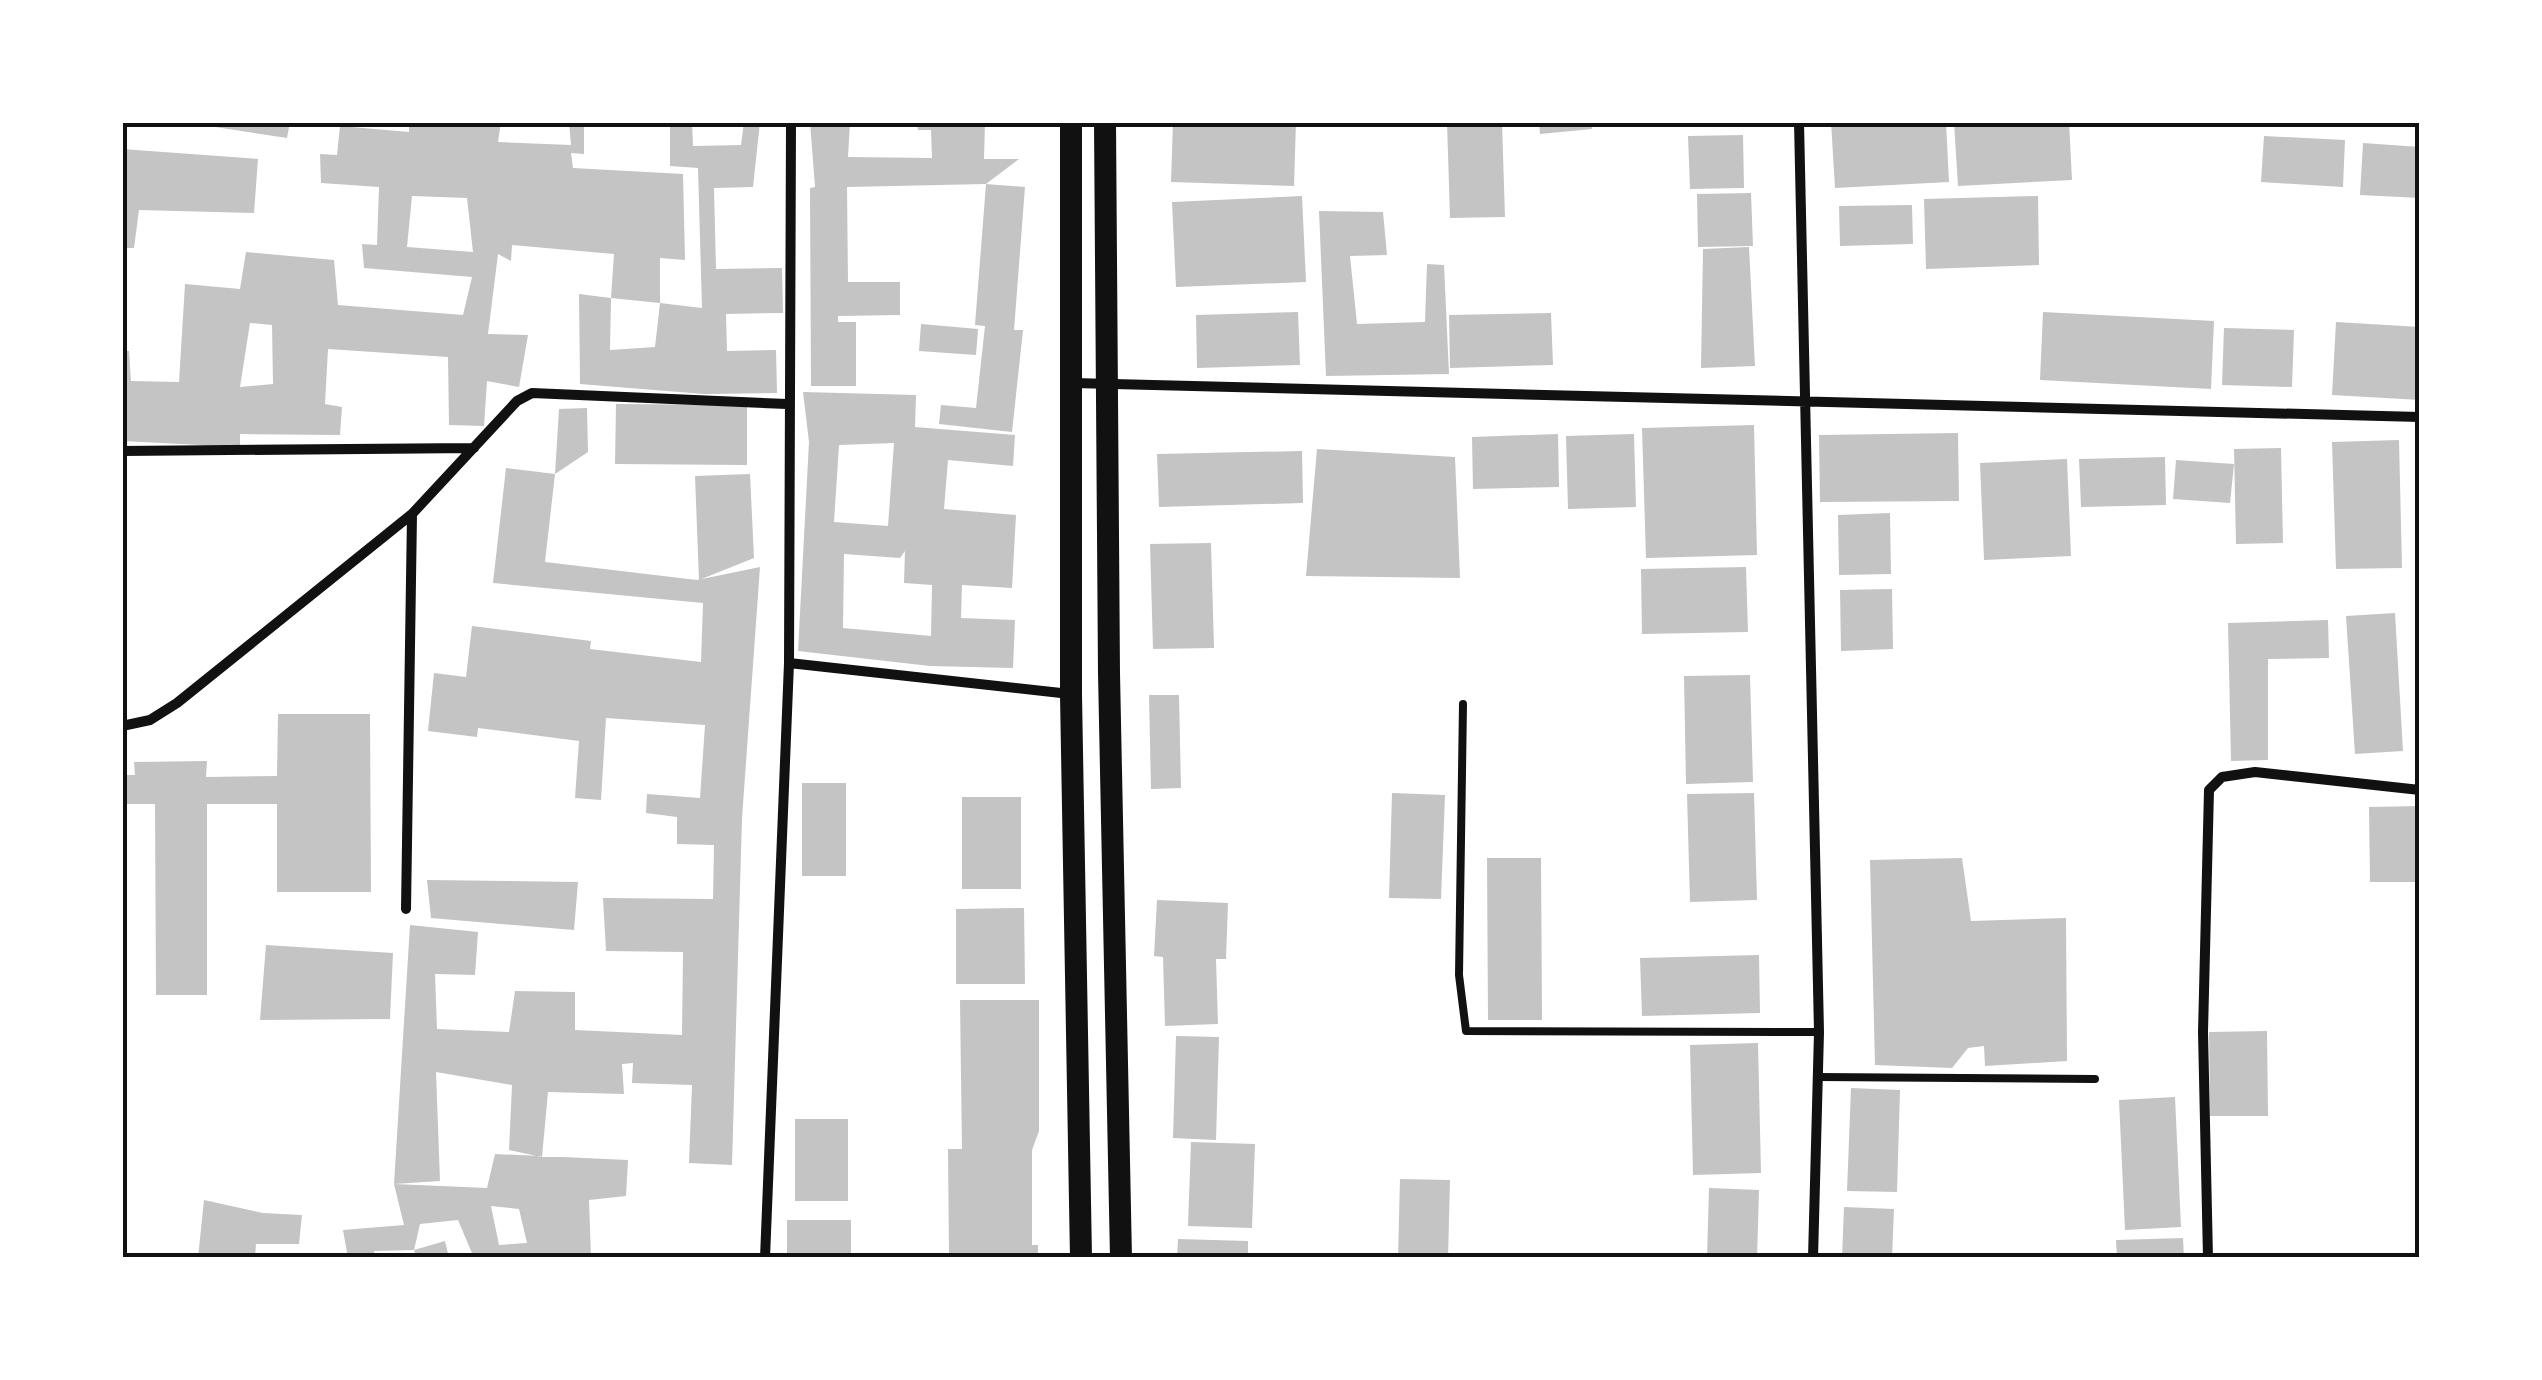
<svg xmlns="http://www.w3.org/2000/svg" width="2542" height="1380" font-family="Inter,sans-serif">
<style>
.building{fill:#c4c4c4;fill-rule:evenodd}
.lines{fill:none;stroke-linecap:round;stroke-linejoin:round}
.service{stroke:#111;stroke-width:8}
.minor{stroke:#111;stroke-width:10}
.primary{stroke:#111;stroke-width:22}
.neatline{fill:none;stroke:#111;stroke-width:4}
</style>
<rect width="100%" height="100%" fill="#fff"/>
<path class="building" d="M183,122H290L287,138Z
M409,122H501L498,142L571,145L569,122H584V154L571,153L573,168L683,174L685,260L660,258V303L611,298L614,254L512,245L511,261L498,254L488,334L528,335L519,387L487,381L484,426L449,425L448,357L328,349L325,404L342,407L340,435L240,434V447L122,441V351H129L131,381L179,382L185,284L240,289L246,252L334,260L338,305L463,315L472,277L364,268L362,244L377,245L379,187L321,183L320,154L337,155L340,126L409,132ZM412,196L467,198L473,252L407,247ZM250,323L272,325L273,384L240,387Z
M670,122H692L693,146L741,145L744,122H760L753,187L714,188L716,269L782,268L783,313L726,314L727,351L776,350L777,393L704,394L580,384L579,294L611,298L610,350L655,347L660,303L702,308L698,168L670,166Z
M810,122H850L848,157L932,158L931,130H918L917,122H985L984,159H1019L986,184L847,187L848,282H900V315L838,316V322H856V386H811L810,188L815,187Z
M1173,122H1296L1294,186L1171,182Z
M1447,122H1502L1505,217L1450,218Z
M1539,122H1591L1592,129L1540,134Z
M1831,122H1946L1949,182L1835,188Z
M1954,122H2069L2072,180L1958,186Z
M1743,135L1744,188L1690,189L1688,136Z
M2264,136L2345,140L2343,187L2261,182Z
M2363,143L2420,147V198L2360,195Z
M122,149L258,159L254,213L139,210L134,248H122Z
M986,184L1025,187L1014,330H1023L1012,432L939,424L941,405L976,408L985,326L975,325Z
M1751,193L1753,246L1698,247L1697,194Z
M1302,196L1306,282L1176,287L1172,202Z
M2038,196L2039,265L1926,269L1924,199Z
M1912,205L1913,244L1840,246L1839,206Z
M1319,211L1383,212L1387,255L1350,256L1357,324L1425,322L1427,264L1444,265L1449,374L1326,376Z
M1749,247L1755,366L1701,368L1703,249Z
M1298,312L1300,365L1197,368L1196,315Z
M2043,312L2214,321L2211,389L2040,380Z
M1551,313L1553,365L1450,368L1449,315Z
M2336,322L2420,327V400L2332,395Z
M921,324L978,329L976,355L919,351Z
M2224,328L2294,330L2292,387L2222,385Z
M803,392L916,395L915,427L1015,435L1013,466L948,460L944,509L1016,515L1012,588L962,585L961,618L1015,620L1013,668L930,666L798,651L809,442ZM894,443L888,526L834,522L839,445ZM905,551L904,583L932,585L931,636L843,628L844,554L900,558Z
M616,404L747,405V465L615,464Z
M587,408L588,452L555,474L559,409Z
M1754,425L1757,555L1646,558L1642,428Z
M1958,433L1959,501L1820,502L1819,435Z
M1558,434L1559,487L1473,489L1472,437Z
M1634,434L1636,507L1568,509L1566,436Z
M2399,440L2402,568L2336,569L2332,442Z
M2281,448L2283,543L2236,544L2234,449Z
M1317,449L1455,457L1460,578L1306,576Z
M1302,451L1303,503L1159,507L1157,454Z
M2165,457L2166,505L2081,507L2079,459Z
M2067,459L2071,556L1984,560L1980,463Z
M2176,460L2234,464L2230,503L2173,499Z
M506,468L555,474L545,562L697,580L760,567L742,818L732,1165L689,1163L692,1085L632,1083L633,1063L622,1064L624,1094L548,1092L542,1157L509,1150L512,1085L436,1072L440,1181L394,1184L410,925L478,932L475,975L435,974L437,1029L509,1032L515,991L575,992V1030L682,1035L683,952L606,951L603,898L713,899L714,845L677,844V817L646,813L647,794L700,798L705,725L606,718L601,800L575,798L579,741L478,728L477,737L428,731L434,673L466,677L472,626L591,641L590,649L701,662L703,603L493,583Z
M750,474L754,558L699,580L695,476Z
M1890,513L1891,574L1839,575L1838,515Z
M1211,543L1214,648L1153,649L1150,544Z
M1746,567L1748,632L1642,634L1641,569Z
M1892,589L1893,649L1841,651L1840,590Z
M2395,613L2403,751L2355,754L2346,616Z
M2328,620L2329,658L2268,659V760L2231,761L2228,623Z
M1750,675L1753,782L1686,784L1684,676Z
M1149,695H1179L1181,788L1151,789Z
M278,714H370L371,892H277V804H207V995H156L155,804H122V775H135L134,762L207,761L206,777L277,776Z
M802,783H846V876H802Z
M1392,793L1445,795L1441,899L1389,898Z
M1754,793L1757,900L1690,902L1687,794Z
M962,797H1021V889H962Z
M2420,806V882H2370L2369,807Z
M1487,858H1541L1542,1020H1488Z
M1962,858L1971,921L2066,918L2067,1061L1985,1066L1984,1046L1968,1048L1952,1068L1875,1065L1870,860Z
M427,880L578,882L574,930L431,918Z
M1157,900L1228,903L1226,959H1216L1218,1024L1165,1026L1163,957L1154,956Z
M1024,908L1025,984H956V909Z
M266,945L393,953L390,1019L260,1020Z
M1759,955L1760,1013L1642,1016L1640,958Z
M960,1000H1039V1131L1032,1150V1245H1038V1258H949L948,1149H962Z
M2267,1031L2268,1116H2210L2209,1032Z
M1176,1036L1219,1037L1216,1140L1173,1138Z
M1758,1043L1761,1173L1693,1175L1690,1045Z
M1851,1088L1900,1090L1897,1192L1847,1191Z
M2175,1097L2181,1227L2125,1230L2119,1100Z
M795,1119H848V1201H795Z
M1191,1142L1255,1144L1252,1228L1188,1226Z
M495,1154L628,1160L626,1196L589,1200L591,1258H474L458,1220L420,1224L414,1250L374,1251L375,1258H348L343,1230L404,1225L394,1184L487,1188ZM491,1206L519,1209L527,1243L499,1245Z
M1400,1179L1450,1180L1448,1258H1398Z
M1709,1188L1759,1190L1757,1258H1707Z
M204,1200L263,1213L302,1215L299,1244H256L255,1258H198Z
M1844,1207L1894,1209L1892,1258H1842Z
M787,1220H851V1258H787Z
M2183,1238L2184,1258H2117L2116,1240Z
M1178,1239L1248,1241V1258H1177Z
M445,1241L449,1258H417L414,1250Z"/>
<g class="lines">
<path class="service" d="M1463,704L1459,975L1466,1031L1819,1032
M1818,1077L2095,1079"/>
<path class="minor" d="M1799,122L1819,1032L1813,1258
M1073,383L2420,417
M122,451L474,448
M789,663L1070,694
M122,726L150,720L177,703L412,514L517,401L532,393L787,404
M406,909L412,514
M765,1258L789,663L791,122
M2208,1258L2203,1032L2209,790L2222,777L2255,772L2420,790"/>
<path class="primary" d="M1071,122V695L1081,1258
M1105,122L1109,673L1121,1258"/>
</g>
<rect width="2542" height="1380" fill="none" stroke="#ffffff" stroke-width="250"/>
<rect x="125" y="125" width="2292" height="1130" class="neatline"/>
</svg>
